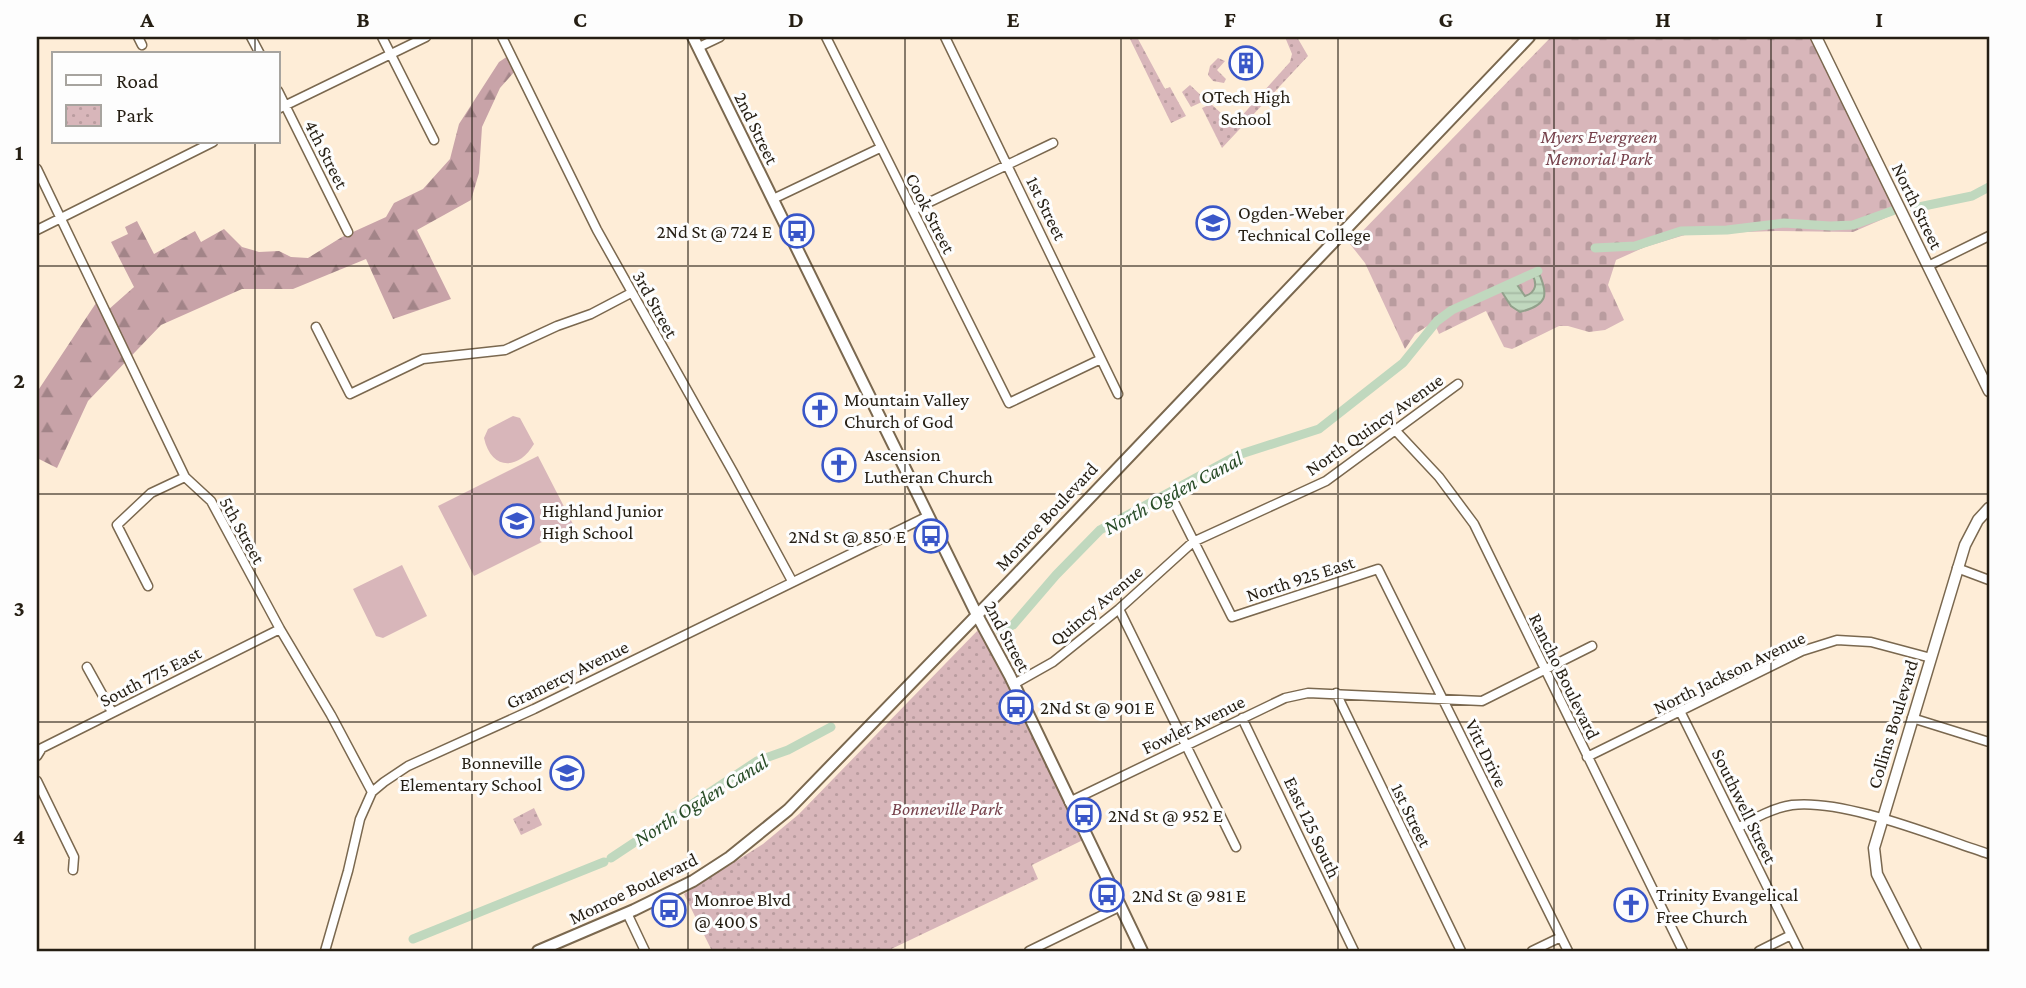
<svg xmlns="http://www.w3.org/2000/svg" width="2026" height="988" font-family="'Crimson Pro',serif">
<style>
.grass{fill:#d8b6ba}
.forest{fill:url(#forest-firs)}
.cemetery{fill:url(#cemetery-stones)}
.park{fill:url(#park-dots)}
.water{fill:url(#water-rules);stroke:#92a08b;stroke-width:2}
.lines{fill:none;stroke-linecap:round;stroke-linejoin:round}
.canal{stroke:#c0d8be;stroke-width:9}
.minor-casing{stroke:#7a684f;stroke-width:11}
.tertiary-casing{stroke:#7a684f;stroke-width:13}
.secondary-casing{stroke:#7a684f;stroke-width:14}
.minor{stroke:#fff;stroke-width:8}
.tertiary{stroke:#fff;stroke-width:10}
.secondary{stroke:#fff;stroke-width:10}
.grid{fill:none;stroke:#251e13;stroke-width:2;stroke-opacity:0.55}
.labels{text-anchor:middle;stroke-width:6;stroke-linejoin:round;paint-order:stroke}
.poi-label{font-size:19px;fill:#251e13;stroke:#fdfdfd;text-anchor:start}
.street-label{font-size:19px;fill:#251e13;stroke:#fdfdfd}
.park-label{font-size:19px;font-style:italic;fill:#77424c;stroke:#fdfdfd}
.water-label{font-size:21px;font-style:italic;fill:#284c27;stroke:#fdfdfd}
.neatline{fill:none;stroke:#251e13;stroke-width:2.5}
.grid-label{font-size:23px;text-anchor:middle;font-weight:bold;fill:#251e13}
</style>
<defs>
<pattern id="forest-firs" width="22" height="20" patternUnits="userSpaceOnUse" patternTransform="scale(1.75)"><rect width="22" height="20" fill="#c8a3a8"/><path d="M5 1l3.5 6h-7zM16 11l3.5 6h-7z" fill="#a28488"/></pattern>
<pattern id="cemetery-stones" width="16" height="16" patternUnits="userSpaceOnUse" patternTransform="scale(1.75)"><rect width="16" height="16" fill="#d8b6ba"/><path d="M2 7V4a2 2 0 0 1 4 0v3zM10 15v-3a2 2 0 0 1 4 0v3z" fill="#b99c9f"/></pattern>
<pattern id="park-dots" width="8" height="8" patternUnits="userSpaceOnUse" patternTransform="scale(1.75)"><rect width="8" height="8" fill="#d8b6ba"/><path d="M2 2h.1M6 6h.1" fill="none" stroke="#b99c9f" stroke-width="1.8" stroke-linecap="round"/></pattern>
<pattern id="water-rules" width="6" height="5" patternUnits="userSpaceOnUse" patternTransform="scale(1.75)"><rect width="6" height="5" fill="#c0d8be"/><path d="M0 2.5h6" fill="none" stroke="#a5b9a2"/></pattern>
</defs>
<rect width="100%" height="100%" fill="#feedd7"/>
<path class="grass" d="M513,416L520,418L534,444C518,471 491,470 484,438L488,429Z
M538,456L574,526L474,576L438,506Z
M402,565L427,616L383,638L376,636L353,589Z"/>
<path class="forest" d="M508,56L515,71L500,88L482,127L479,173L471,200L417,230L451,299L393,319L366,259L293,289H242L161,325L88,401L57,468L37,458V392L96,303L108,310L134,287L111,242L128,234L125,227L137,221L154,254L195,231L201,242L224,229L242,247L259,252L279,251L291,257L308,258L342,237L386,217L394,203L423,189L450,159L459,124L499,62Z"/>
<path class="cemetery" d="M1551,37H1810L1897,213L1853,232L1775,231L1688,234L1645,247L1616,260L1608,285L1624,320L1605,330L1589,332L1568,326H1559L1512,349L1504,347L1486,311L1439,334L1434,322L1415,334L1405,349L1365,263L1350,244Z"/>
<path class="park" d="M1129,37H1137L1165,89L1170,87L1186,116L1171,123Z
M1285,37H1297L1308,56L1222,148L1202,108L1211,104L1231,122L1235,118L1239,119L1290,62L1292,54Z
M1218,58L1225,61L1217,70L1226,79L1224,83L1213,81L1208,75L1210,66Z
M1190,85L1206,100L1191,107L1182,92Z
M981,627L1083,840L1032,865L1038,879L887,951H712L684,894L763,844L799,814Z
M534,808L542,825L521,835L513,819Z"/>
<path class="water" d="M1538,271C1549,295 1548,305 1520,312L1511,306L1500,289L1515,282L1525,296C1537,292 1537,283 1532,274Z"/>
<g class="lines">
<path class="canal" d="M1914,208L1972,196L1989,187
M1595,248L1635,246L1681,231L1727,230L1784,223L1830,226L1853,225L1892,211
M1000,631L1013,625L1056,575L1100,530L1238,455L1319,429L1403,363L1437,321L1452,310L1538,271
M611,858L757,761L788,750L831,727
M413,939L604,862"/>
<defs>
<path id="minor" d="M138,37L142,45
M251,37L260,54
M382,37L434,140
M502,37L597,230L733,472L792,581
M826,37L1009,403L1101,359
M945,37L1118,394
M699,47L720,37
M278,91L348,232
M278,109L426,37
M37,169L185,477L211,501L280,629L331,715L372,792
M773,199L880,148
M913,210L1053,143
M37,230L213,142
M1928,266L1989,236
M316,327L350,394L423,359L505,350L557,326L591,314L631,293
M1396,431L1439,477L1474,524L1683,951
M1174,502L1232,617L1378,569L1568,951
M1957,568L1989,580
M148,586L117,525L151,493L185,477
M1119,609L1236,847
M87,667L112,712
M1014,684L1053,662L1119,609L1193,542L1326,481L1458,384
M1336,693L1461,951
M1681,713L1799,951
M1242,718L1354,951
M1912,718L1989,742
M37,756L42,748L280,629
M1587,757L1802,651L1837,640L1871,642L1931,658
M37,781L74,857L73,870
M1069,802L1285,698L1308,693L1482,701L1592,646
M1738,828C1755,818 1772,808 1792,805C1846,799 1936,837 1989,854
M627,913L645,951
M325,951L348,871L360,819L372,792L384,782L408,766L534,709L928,516
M1029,951L1119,907
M1532,951L1561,937
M1759,951L1791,935"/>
<path id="tertiary" d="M1816,37L1989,391
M1916,951L1877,874L1874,848L1965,545L1978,520L1989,508"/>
<path id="secondary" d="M693,37L977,615L1010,676L1142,951
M538,951L634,910L693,881L730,857L788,810L1015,576L1529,37"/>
</defs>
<use href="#minor" class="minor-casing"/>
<use href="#tertiary" class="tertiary-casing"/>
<use href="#secondary" class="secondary-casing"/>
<use href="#minor" class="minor"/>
<use href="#tertiary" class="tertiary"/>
<use href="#secondary" class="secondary"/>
</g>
<path class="grid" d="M255,37V54M472,37V951M688,37V951M905,37V951M1121,37V951M1338,37V951M1554,37V951M1771,37V951M255,142V951M37,266H1989M37,494H1989M37,722H1989"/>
<defs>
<symbol id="building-ring" viewBox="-11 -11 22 22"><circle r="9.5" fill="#fdfdfd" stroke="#3956c8" stroke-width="1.5"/><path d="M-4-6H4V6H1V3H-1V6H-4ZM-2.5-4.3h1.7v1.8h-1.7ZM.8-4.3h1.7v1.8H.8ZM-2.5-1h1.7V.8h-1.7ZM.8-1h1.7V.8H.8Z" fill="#3956c8"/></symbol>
<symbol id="university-ring" viewBox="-11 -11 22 22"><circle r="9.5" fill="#fdfdfd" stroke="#3956c8" stroke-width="1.5"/><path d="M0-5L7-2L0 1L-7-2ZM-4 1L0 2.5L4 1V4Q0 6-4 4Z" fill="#3956c8"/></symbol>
<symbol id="bus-ring" viewBox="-11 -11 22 22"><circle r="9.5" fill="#fdfdfd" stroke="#3956c8" stroke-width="1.5"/><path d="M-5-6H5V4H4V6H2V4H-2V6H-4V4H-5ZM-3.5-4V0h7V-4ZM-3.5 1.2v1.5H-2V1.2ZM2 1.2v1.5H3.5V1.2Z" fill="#3956c8"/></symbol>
<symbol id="church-ring" viewBox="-11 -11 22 22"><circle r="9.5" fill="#fdfdfd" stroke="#3956c8" stroke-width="1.5"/><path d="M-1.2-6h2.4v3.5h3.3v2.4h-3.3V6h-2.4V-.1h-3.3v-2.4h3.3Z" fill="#3956c8"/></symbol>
<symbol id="school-ring" viewBox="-11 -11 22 22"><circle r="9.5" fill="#fdfdfd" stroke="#3956c8" stroke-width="1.5"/><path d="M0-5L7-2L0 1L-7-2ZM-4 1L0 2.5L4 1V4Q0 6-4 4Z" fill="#3956c8"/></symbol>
</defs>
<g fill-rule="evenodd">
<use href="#building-ring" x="1227" y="44" width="38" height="38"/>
<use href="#university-ring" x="1194" y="204" width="38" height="38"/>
<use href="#bus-ring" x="778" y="212" width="38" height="38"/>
<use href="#church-ring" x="801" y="391" width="38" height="38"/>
<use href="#church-ring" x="820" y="446" width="38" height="38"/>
<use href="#school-ring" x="498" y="502" width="38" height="38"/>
<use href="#bus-ring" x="912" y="517" width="38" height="38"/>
<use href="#bus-ring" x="997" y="688" width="38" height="38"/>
<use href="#school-ring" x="548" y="754" width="38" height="38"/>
<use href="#bus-ring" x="1065" y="796" width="38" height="38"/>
<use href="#bus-ring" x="1088" y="876" width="38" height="38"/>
<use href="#church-ring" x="1612" y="886" width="38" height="38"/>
<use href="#bus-ring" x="650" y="891" width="38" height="38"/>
</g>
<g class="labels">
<g class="poi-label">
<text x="1246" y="103" text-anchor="middle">OTech High<tspan x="1246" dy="22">School</tspan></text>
<text x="1238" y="219">Ogden-Weber<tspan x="1238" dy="22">Technical College</tspan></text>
<text x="772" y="238" text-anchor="end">2Nd St @ 724 E</text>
<text x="844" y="406">Mountain Valley<tspan x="844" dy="22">Church of God</tspan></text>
<text x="864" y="461">Ascension<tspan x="864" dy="22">Lutheran Church</tspan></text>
<text x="542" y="517">Highland Junior<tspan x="542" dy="22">High School</tspan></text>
<text x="906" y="543" text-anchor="end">2Nd St @ 850 E</text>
<text x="1040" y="714">2Nd St @ 901 E</text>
<text x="542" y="769" text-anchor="end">Bonneville<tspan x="542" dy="22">Elementary School</tspan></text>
<text x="1108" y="822">2Nd St @ 952 E</text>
<text x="1656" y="901">Trinity Evangelical<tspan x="1656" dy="22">Free Church</tspan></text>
<text x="1132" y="902">2Nd St @ 981 E</text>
<text x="694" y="906">Monroe Blvd<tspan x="694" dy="22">@ 400 S</tspan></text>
</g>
<g class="street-label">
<text transform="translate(757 128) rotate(64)" y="7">2nd Street</text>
<text transform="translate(327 154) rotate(63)" y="7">4th Street</text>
<text transform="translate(1918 206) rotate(64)" y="7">North Street</text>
<text transform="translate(1047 208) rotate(64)" y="7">1st Street</text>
<text transform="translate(931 213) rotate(63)" y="7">Cook Street</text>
<text transform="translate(656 304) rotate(61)" y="7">3rd Street</text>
<text transform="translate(1374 424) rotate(-35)" y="7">North Quincy Avenue</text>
<text transform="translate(1046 516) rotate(-47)" y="7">Monroe Boulevard</text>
<text transform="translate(243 530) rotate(61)" y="7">5th Street</text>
<text transform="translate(1300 578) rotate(-18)" y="7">North 925 East</text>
<text transform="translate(1096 605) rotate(-40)" y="7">Quincy Avenue</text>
<text transform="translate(1008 636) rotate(62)" y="7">2nd Street</text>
<text transform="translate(1729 672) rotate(-26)" y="7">North Jackson Avenue</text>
<text transform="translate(567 674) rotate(-26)" y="7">Gramercy Avenue</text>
<text transform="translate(150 676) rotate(-27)" y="7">South 775 East</text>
<text transform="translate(1565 676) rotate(64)" y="7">Rancho Boulevard</text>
<text transform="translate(1193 724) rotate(-26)" y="7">Fowler Avenue</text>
<text transform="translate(1892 724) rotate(-73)" y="7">Collins Boulevard</text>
<text transform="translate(1487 753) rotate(64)" y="7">Vitt Drive</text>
<text transform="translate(1745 806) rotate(64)" y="7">Southwell Street</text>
<text transform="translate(1412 815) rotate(64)" y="7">1st Street</text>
<text transform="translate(1313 827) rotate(65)" y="7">East 125 South</text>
<text transform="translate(633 888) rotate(-26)" y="7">Monroe Boulevard</text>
</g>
<g class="park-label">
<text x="1599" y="143">Myers Evergreen<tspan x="1599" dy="22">Memorial Park</tspan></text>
<text x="947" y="815">Bonneville Park</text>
</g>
<g class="water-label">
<text transform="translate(1173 493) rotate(-28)" y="7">North Ogden Canal</text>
<text transform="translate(701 800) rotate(-32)" y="7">North Ogden Canal</text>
</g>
</g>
<rect width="2026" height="988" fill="none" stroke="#fdfdfd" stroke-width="77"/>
<rect x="52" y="52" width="228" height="91" fill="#fdfdfd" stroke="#a7a49f" stroke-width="2"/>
<rect x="66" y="75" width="35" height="10" fill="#ffffff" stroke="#a7a49f" stroke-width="2"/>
<text x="116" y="88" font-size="21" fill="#251e13">Road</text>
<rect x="66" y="105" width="35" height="21" fill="url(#park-dots)" stroke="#a7a49f" stroke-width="2"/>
<text x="116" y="122" font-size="21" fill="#251e13">Park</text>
<rect x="38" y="38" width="1950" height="912" class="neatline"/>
<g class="grid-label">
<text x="147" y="27">A</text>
<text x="363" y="27">B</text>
<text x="580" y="27">C</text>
<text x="796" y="27">D</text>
<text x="1013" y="27">E</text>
<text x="1230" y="27">F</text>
<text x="1446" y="27">G</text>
<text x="1663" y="27">H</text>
<text x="1879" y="27">I</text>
<text x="19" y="160">1</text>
<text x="19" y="388">2</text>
<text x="19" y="616">3</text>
<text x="19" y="844">4</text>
</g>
</svg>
